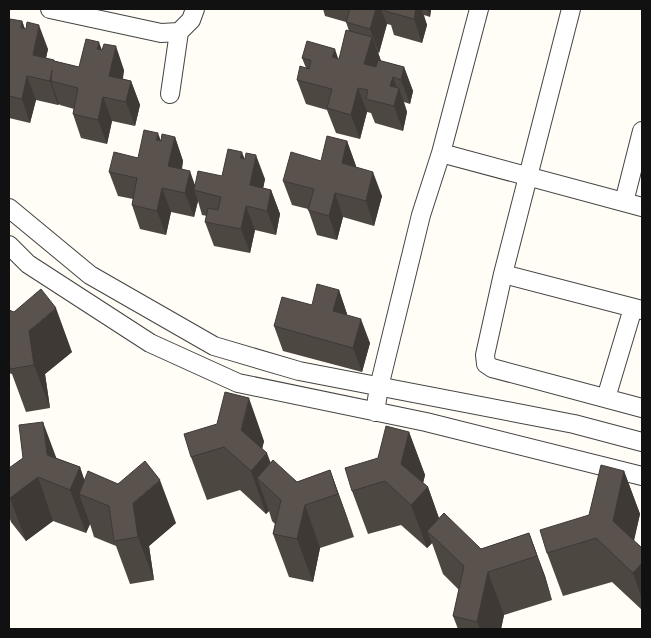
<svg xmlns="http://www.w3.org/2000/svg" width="651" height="638" font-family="Literata,serif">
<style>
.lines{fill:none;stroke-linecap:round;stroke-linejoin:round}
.minor-casing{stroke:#444;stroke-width:20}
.minor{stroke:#fff;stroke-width:18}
.wall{fill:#4d4742}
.shaded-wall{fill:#3f3936}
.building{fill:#5a524d;stroke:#3f3936}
</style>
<rect width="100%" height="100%" fill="#fffdf5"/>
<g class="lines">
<defs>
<path id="minor" d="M50,9L161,33L179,32
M571,9L503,274L485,355L486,364L492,368L642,408
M170,94L179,32L191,20L195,9
M441,153L642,207
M624,202L642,131
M9,208L90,275L214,346L299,371L574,424L642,442
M9,245L28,264L150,343L238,383L426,422L642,476
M503,274L642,310
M606,398L633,308
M375,412L379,387L421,215L441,153L479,9"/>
</defs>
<use href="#minor" class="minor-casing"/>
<use href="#minor" class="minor"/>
</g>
<path class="wall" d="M323,9H431L430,17L424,15L427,25L422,43L394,35L391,25L387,24L379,53L378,52L381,61L404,67L413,91L410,104L404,102L407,112L403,131L375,123L371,113L367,112L360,139L336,133L327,110L306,104L297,80L306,68L302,58L339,59L349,31L346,22L325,16Z
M22,21L25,29L48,49L46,58L55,61L79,67L102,50L124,70L123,79L131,81L140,105L135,126L112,121L107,144L81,138L73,114L74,109L60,105L59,104L58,105L36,100L30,123L9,118V25Z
M175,137L183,161L182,170L195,185L222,176L245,159L265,179L263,188L271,190L280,214L276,235L255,230L250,253L214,246L205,222L207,216L202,215L198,201L194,217L171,212L166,235L140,229L132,205L133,199L118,196L109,172L138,158L160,140Z
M347,141L356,166V167L382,196L374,226L343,217L337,240L317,235L308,209L292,205L283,181L321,161Z
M339,290L347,314V315L370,343L362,372L283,351L274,326Z
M9,310L72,352L45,374L50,408L26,412L12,374L9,373Z
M217,424L264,441L262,449L271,463L297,482L330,470L346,514L354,537L320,548L313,582L289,577L273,534L275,524L272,521L269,511L266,514L240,490L207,500L191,457Z
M409,432L425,475L423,483L428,487L439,518L481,549L529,533L545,576L552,600L504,615L501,629H458L453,616L459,590L443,574L432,543L427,548L401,525L368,534L352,491L378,458Z
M56,458L80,467L84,480L176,523L149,546L154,580L130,584L116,546L94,537L90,524L86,533L53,521L26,541L11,522L9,516V468Z
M624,471L640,514L634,541L642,548V610L612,582L563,596L547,553L589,515Z"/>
<path class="shaded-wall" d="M376,9H381L387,24L379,53L370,29Z
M414,9H421L427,25L422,43L414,19Z
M427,9H431L430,17Z
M22,21L31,46L21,28Z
M39,25L48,49L41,79L33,55Z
M372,37L381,61L373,88L364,64Z
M99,42L108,67L97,49Z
M116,46L124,70L118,100L109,76Z
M335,49L343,73L332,57Z
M404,67L413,91L410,104L401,80Z
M52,70L51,81L59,104L58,105L50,81Z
M27,76L36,100L30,123L22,99Z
M393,77L398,92L399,88L407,112L403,131L394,106L390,86Z
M131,81L140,105L135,126L126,102Z
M358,88L367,112L360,139L351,115Z
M103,97L112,121L107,144L98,120Z
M158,133L167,157L156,140Z
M175,137L183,161L177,191L168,166Z
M347,141L356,166L350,187L342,163Z
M242,152L251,176L240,158Z
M256,155L265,179L259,209L250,185Z
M190,171L197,191L194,190L198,201L194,217L185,193Z
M373,172L382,196L374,226L366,201Z
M162,188L171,212L166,235L157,211Z
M271,190L280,214L276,235L267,211Z
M335,193L343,217L337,240L329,216Z
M246,206L255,230L250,253L241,229Z
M339,290L347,314L342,335L333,311Z
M56,308L72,352L45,374L50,408L34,365L29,331Z
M361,319L370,343L362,372L353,348Z
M249,398L264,441L259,462L267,453L283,496L257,478L269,511L266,514L251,471L241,430Z
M43,422L59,465L47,455Z
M409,432L425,475L420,496L428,487L443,530L427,531L432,543L427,548L411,505L401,464Z
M80,467L91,499L79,494L90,524L86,533L70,490Z
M330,470L346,514L354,537L338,494Z
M624,471L640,514L628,564L613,521Z
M38,477L53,521L26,541L10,498Z
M160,480L176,523L149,546L154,580L138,537L133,503Z
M305,505L320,548L313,582L297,539Z
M529,533L545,576L552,600L537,556Z
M642,563V599L633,573Z
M488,572L504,615L501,629H480L477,622Z"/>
<path class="building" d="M350,9H376L370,29L346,22Z
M386,9H416L414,19L385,11Z
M10,19L22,21L21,28L26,29L27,22L39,25L33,55L54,60V61L79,67L86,39L99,42L97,49L102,50L104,44L116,46L109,76L131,81L126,102L103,97L98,120L73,114L78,88L51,81L52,70L50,81L27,76L22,99L9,96V25Z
M346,30L372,37L364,64L376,67L378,60L404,67L401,80L393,77L390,86L399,88L394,106L366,99L368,90L358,88L351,115L327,108L332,89L297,80L300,66L309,69L311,60L302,58L307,41L335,49L332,57L339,59Z
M144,130L158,133L156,140L161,141L162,134L175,137L168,166L190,171L185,193L162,188L157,211L132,205L137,178L109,172L114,152L138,158Z
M327,136L347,141L342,163L373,172L366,201L335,193L329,216L308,210L314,189L283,181L291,152L321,161Z
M228,149L242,152L240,158L245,159L246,153L256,155L250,185L271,190L267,211L246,206L241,229L205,222L208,208L218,210L221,197L194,190L198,171L222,176Z
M317,284L339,290L333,311L361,319L353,348L274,326L282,297L312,305Z
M41,289L56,308L29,331L34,365L10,369L9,359V310L14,312Z
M225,392L249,398L241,430L267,453L251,471L224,447L191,457L184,434L217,424Z
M43,422L47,455L80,467L70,490L38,477L10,498L9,496V468L23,458L19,425Z
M386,426L409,432L401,464L428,487L411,505L385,481L352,491L345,468L378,458Z
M273,460L297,482L330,470L338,494L305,505L297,539L273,534L281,500L257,478Z
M145,461L160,480L133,503L138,537L114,541L109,506L79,494L88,471L118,484Z
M601,465L624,471L613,521L642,548V563L633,573L596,538L547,553L540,530L589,515Z
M444,513L481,549L529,533L537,556L488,572L477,622L453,616L464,566L427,531Z"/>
<rect width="651" height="638" fill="none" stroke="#111111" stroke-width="20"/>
</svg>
